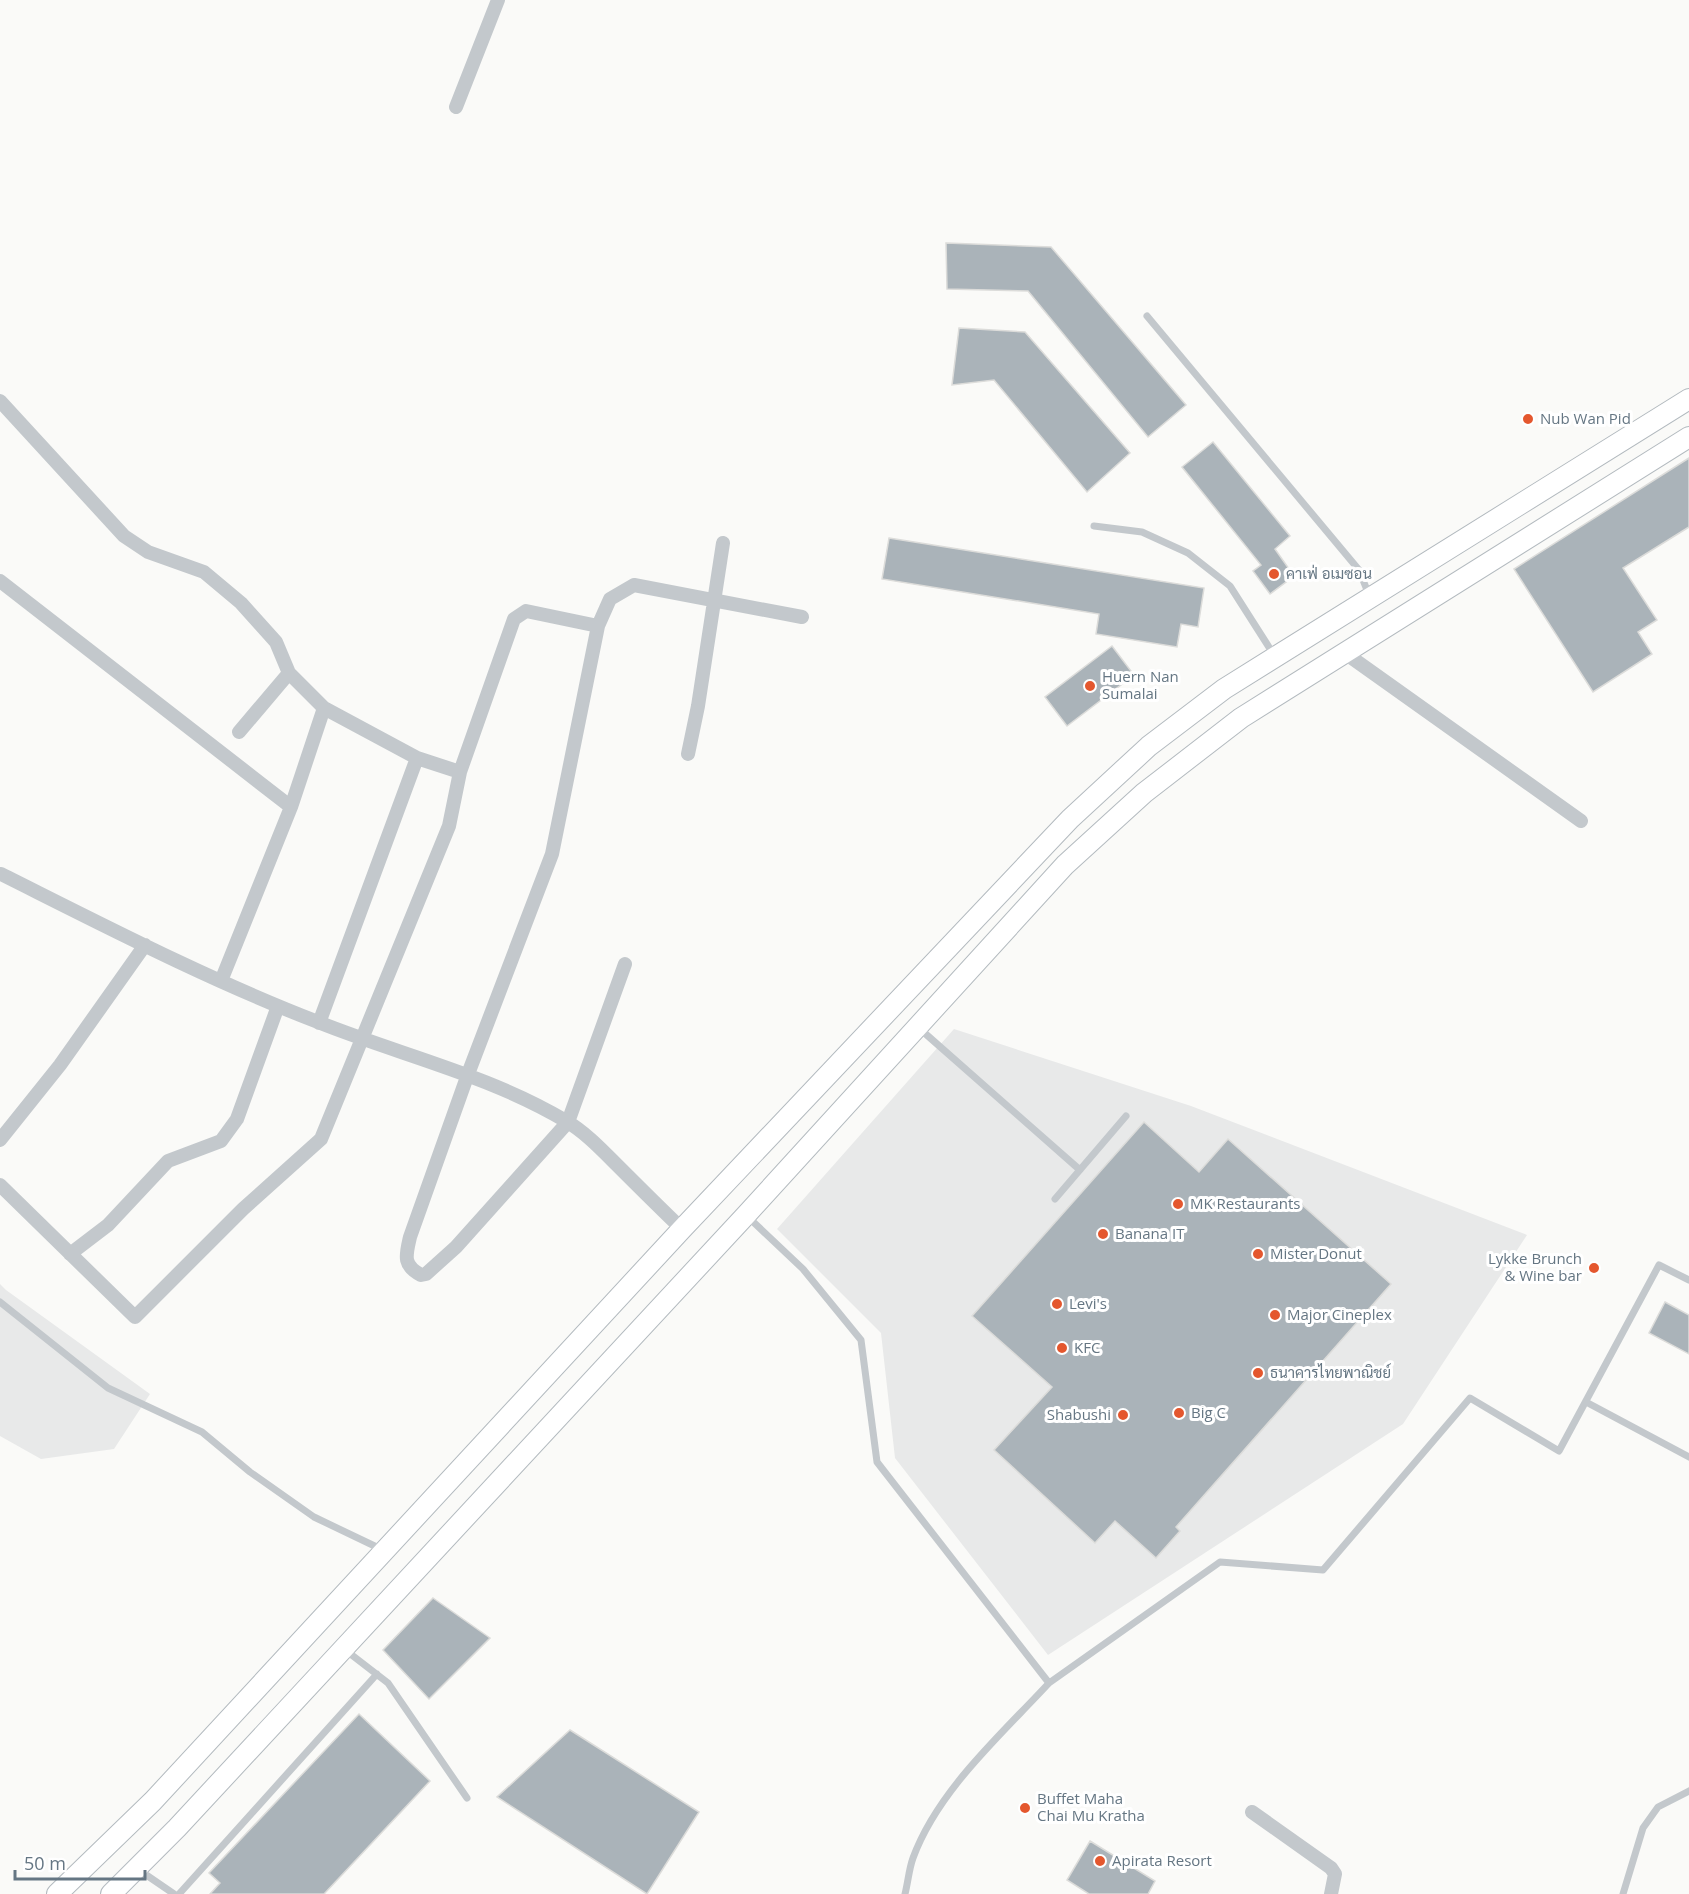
<svg xmlns="http://www.w3.org/2000/svg" width="1689" height="1894" font-family="'Open Sans',Sarabun,sans-serif">
<style>
.built{fill:#e8e9e9}
.building{fill:#aab3b9;stroke:#dcdcda;stroke-width:1.5}
.lines{fill:none;stroke-linecap:round;stroke-linejoin:round}
.secondary-casing{stroke:#b3babf;stroke-width:22}
.lane{stroke:#c3c8cc;stroke-width:7}
.street{stroke:#c3c8cc;stroke-width:14}
.secondary{stroke:#fff;stroke-width:20}
.poi-dot{fill:#e4572e;stroke:#fff;stroke-width:2}
.labels{text-anchor:middle;stroke-width:6;stroke-linejoin:round;paint-order:stroke}
.poi-label{font-size:15px;fill:#657683;stroke:#fff;text-anchor:start}
</style>
<rect width="100%" height="100%" fill="#fafaf8"/>
<path class="built" d="M954,1029L1191,1106L1527,1235L1403,1424L1048,1655L895,1458L881,1333L777,1229Z
M0,1284L6,1290L150,1394L114,1449L41,1459L0,1436Z"/>
<path class="building" d="M946,243L1051,247L1186,405L1148,437L1028,291L947,289Z
M959,328L1025,332L1130,453L1087,492L994,380L952,385Z
M1213,442L1290,536L1275,549L1294,576L1270,594L1253,571L1261,565L1182,467Z
M1689,458V527L1623,568L1657,620L1638,632L1652,654L1593,692L1514,569Z
M889,538L1204,588L1198,627L1181,624L1177,647L1096,634L1099,614L882,579Z
M1112,646L1134,675L1067,726L1045,697Z
M1144,1122L1199,1172L1228,1139L1391,1284L1176,1527L1180,1531L1156,1558L1115,1521L1095,1543L994,1450L1052,1387L972,1316Z
M1665,1302L1689,1315V1354L1649,1333Z
M433,1598L490,1638L429,1699L383,1650Z
M359,1714L430,1781L324,1894H210L220,1883L209,1873Z
M570,1730L699,1812L647,1894L497,1797Z
M1090,1841L1155,1881L1148,1894H1089L1067,1880Z"/>
<g class="lines">
<defs>
<path id="secondary" d="M57,1894L153,1801L682,1229L1070,819L1149,746L1224,689L1689,399
M111,1894L177,1828L746,1215L1065,865L1144,793L1241,718L1689,437"/>
</defs>
<use href="#secondary" class="secondary-casing"/>
<path class="lane" d="M1147,316L1359,570L1369,595
M1094,526L1142,532L1188,553L1230,586L1274,655
M920,1029L1080,1170
M1055,1199L1126,1116
M748,1217L803,1269L861,1340L877,1462L1049,1683L1220,1562L1323,1570L1470,1398L1559,1451L1659,1265L1689,1280
M0,1302L108,1388L202,1432L250,1472L314,1517L383,1550
M1586,1402L1689,1457
M344,1649L388,1683L467,1798
M139,1870L174,1894
M179,1894L377,1674
M905,1894C908,1882 909,1869 913,1858C938,1790 1001,1735 1049,1683
M1623,1894L1643,1828L1658,1807L1689,1791"/>
<path class="street" d="M456,107L498,0
M0,401L124,536L148,552L204,572L241,603L276,642L289,673L239,732
M0,581L291,807
M598,626L610,599L634,585L802,617
M1345,653L1581,821
M289,673L324,708
M688,754L698,706L723,543
M1,874C105,926 209,980 318,1022C400,1055 489,1075 566,1121C585,1132 602,1150 617,1165C639,1187 660,1208 682,1229
M221,981L291,807L324,708L417,758L460,772
M319,1023L417,758
M0,1140L60,1065L145,945
M0,1185L135,1317L243,1209L321,1139L449,826L460,772L514,619L526,611L598,626L552,854L468,1074L410,1237C406,1255 402,1265 421,1275L426,1274L456,1247L568,1122L625,964
M70,1254L108,1225L168,1161L221,1141L237,1119L278,1006
M1252,1812L1331,1868L1335,1874L1331,1894"/>
<use href="#secondary" class="secondary"/>
</g>
<g class="poi-dot">
<circle cx="1528" cy="419" r="6"/>
<circle cx="1274" cy="574" r="6"/>
<circle cx="1090" cy="686" r="6"/>
<circle cx="1178" cy="1204" r="6"/>
<circle cx="1103" cy="1234" r="6"/>
<circle cx="1258" cy="1254" r="6"/>
<circle cx="1594" cy="1268" r="6"/>
<circle cx="1057" cy="1304" r="6"/>
<circle cx="1275" cy="1315" r="6"/>
<circle cx="1062" cy="1348" r="6"/>
<circle cx="1258" cy="1373" r="6"/>
<circle cx="1179" cy="1413" r="6"/>
<circle cx="1123" cy="1415" r="6"/>
<circle cx="1025" cy="1808" r="6"/>
<circle cx="1100" cy="1861" r="6"/>
</g>
<g class="labels">
<g class="poi-label">
<text x="1540" y="424">Nub Wan Pid</text>
<text x="1286" y="579">คาเฟ่ อเมซอน</text>
<text x="1102" y="682">Huern Nan<tspan x="1102" dy="17">Sumalai</tspan></text>
<text x="1190" y="1209">MK Restaurants</text>
<text x="1115" y="1239">Banana IT</text>
<text x="1270" y="1259">Mister Donut</text>
<text x="1582" y="1264" text-anchor="end">Lykke Brunch<tspan x="1582" dy="17">&amp; Wine bar</tspan></text>
<text x="1069" y="1309">Levi's</text>
<text x="1287" y="1320">Major Cineplex</text>
<text x="1074" y="1353">KFC</text>
<text x="1270" y="1378">ธนาคารไทยพาณิชย์</text>
<text x="1191" y="1418">Big C</text>
<text x="1111" y="1420" text-anchor="end">Shabushi</text>
<text x="1037" y="1804">Buffet Maha<tspan x="1037" dy="17">Chai Mu Kratha</tspan></text>
<text x="1112" y="1866">Apirata Resort</text>
</g>
</g>
<path d="M15 1870v9h130v-9" fill="none" stroke="#657683" stroke-width="3"/>
<text x="24" y="1870" font-size="18" fill="#657683" stroke="#ffffff" stroke-width="4.5" paint-order="stroke">50 m</text>
</svg>
